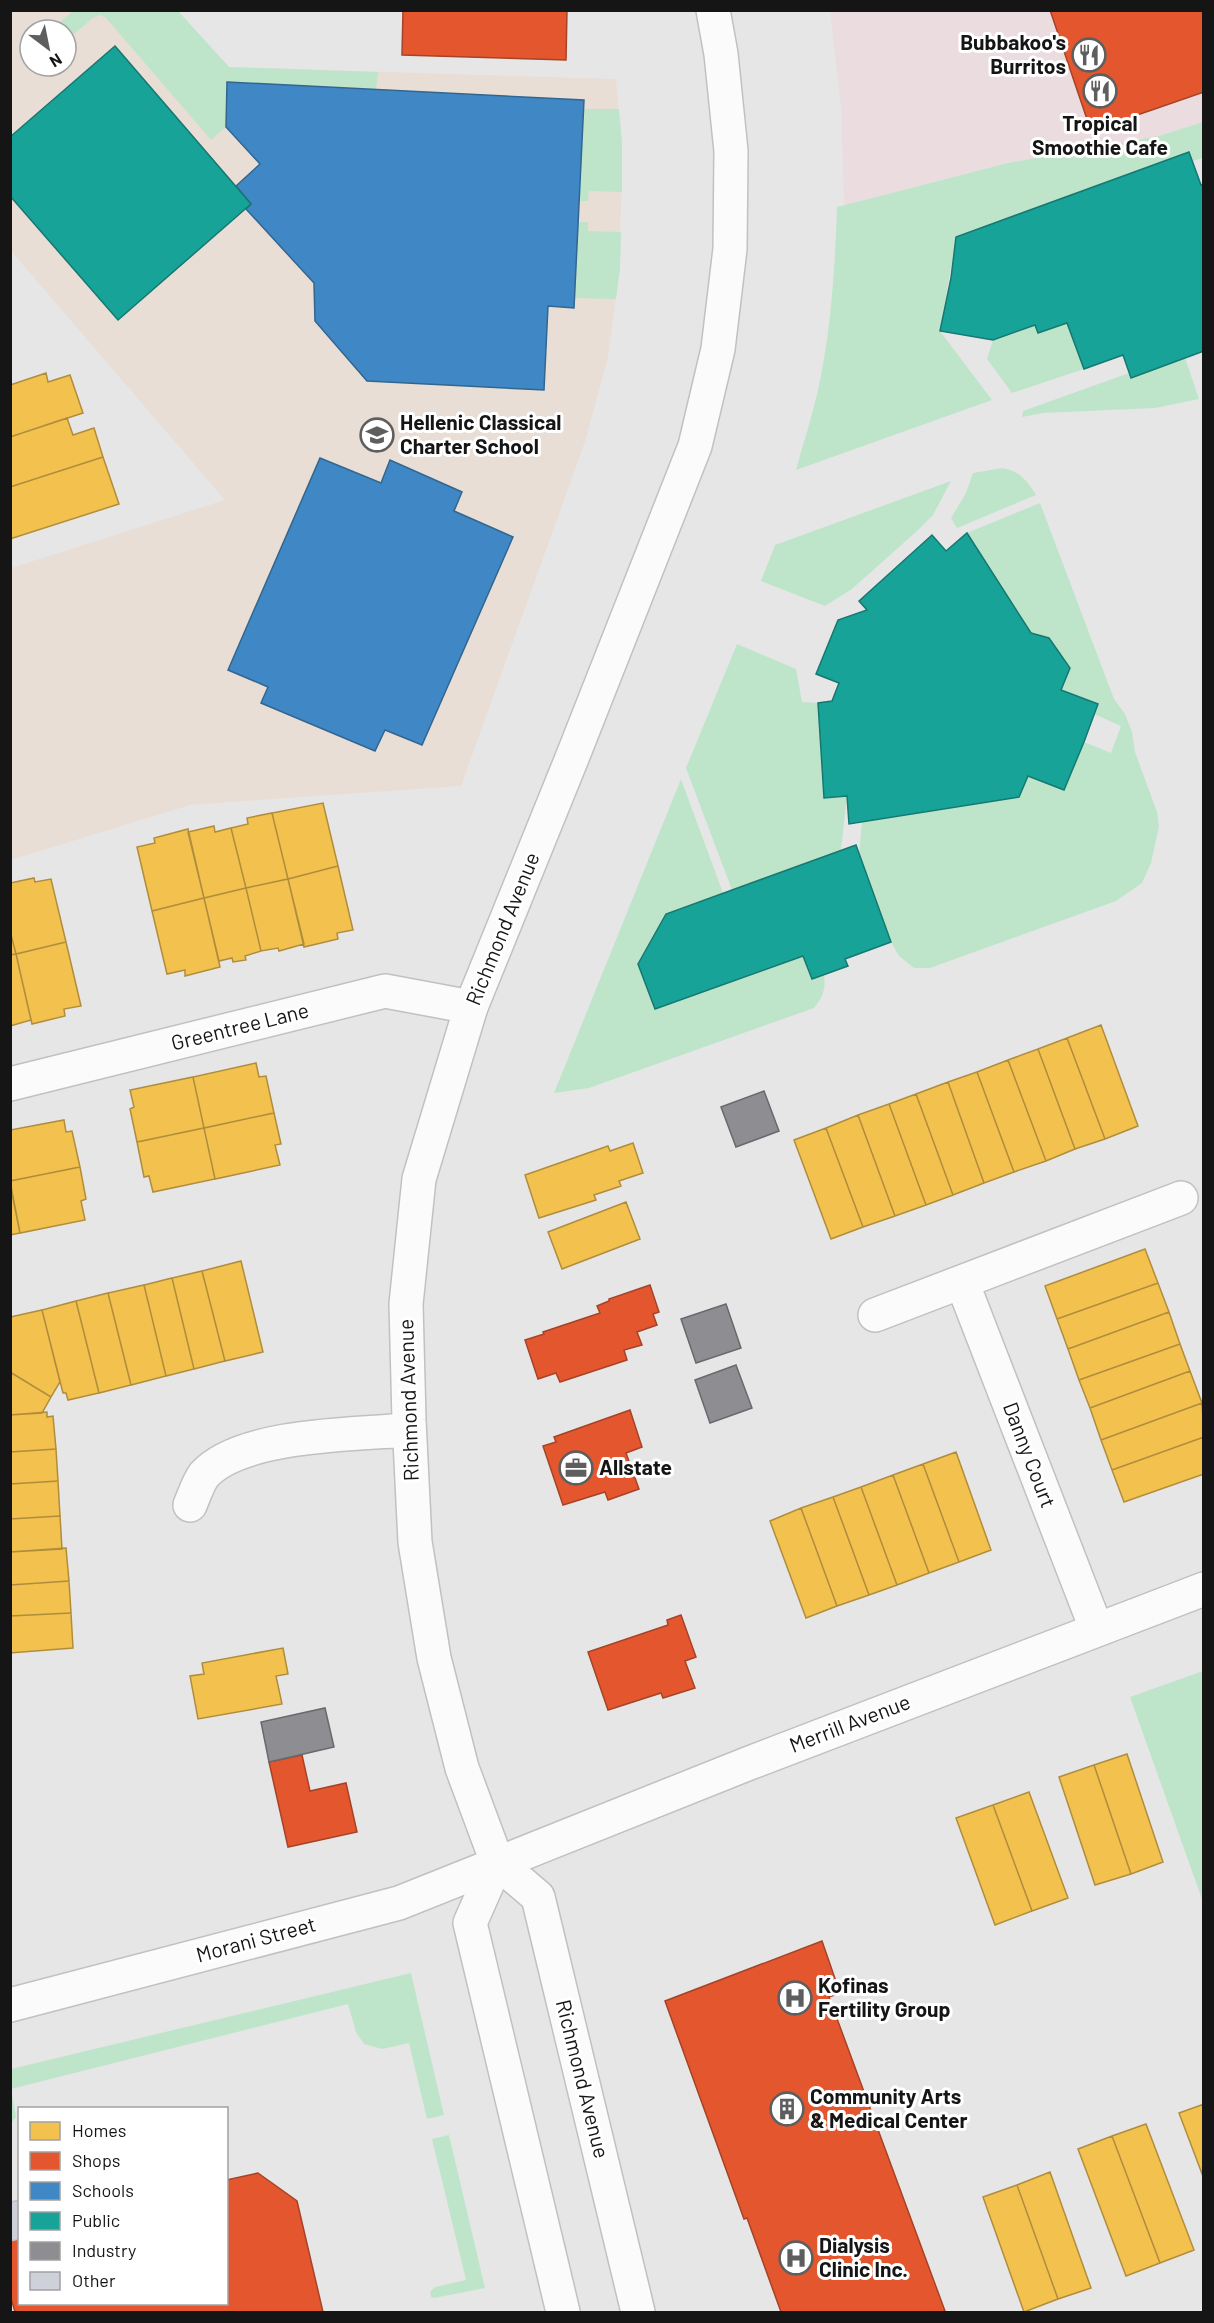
<svg xmlns="http://www.w3.org/2000/svg" width="1214" height="2323" font-family="Barlow,sans-serif">
<style>
.commercial{fill:#ebdce0}
.education{fill:#e9ded6;fill-rule:evenodd}
.green{fill:#bee5ca}
.homes{fill:#f2c14e;stroke:#b08d3d;stroke-width:1.5}
.shops{fill:#e4572e;stroke:#a64327;stroke-width:1.5}
.schools{fill:#3f88c5;stroke:#326690;stroke-width:1.5}
.public{fill:#17a398;stroke:#167871;stroke-width:1.5}
.industry{fill:#8d8d92;stroke:#69696d;stroke-width:1.5}
.building{fill:#ced0da;stroke:#c1c1c2;stroke-width:1.5}
.lines{fill:none;stroke-linecap:round;stroke-linejoin:round}
.street-casing{stroke:#c1c1c2;stroke-width:36}
.secondary-casing{stroke:#c1c1c2;stroke-width:36}
.street{stroke:#fbfbfb;stroke-width:33}
.secondary{stroke:#fbfbfb;stroke-width:33}
.labels{text-anchor:middle;stroke-width:6;stroke-linejoin:round;paint-order:stroke}
.poi-label{font-size:21px;font-weight:bold;fill:#151516;stroke:#fff;text-anchor:start}
.street-label{font-size:21px;fill:#151516;stroke:#fff}
</style>
<rect width="100%" height="100%" fill="#e6e6e7"/>
<path class="commercial" d="M830,11H1203V122L1159,136L1008,163L844,205L841,107Z"/>
<path class="education" d="M11,11H178L229,67L616,79L622,144L620,268L608,357L585,442L461,786L190,805L11,860V568L225,500L11,251ZM30,30H66V66H30Z"/>
<path class="green" d="M73,11H178L229,67L378,72L376,89L228,82L226,127L211,140L106,18L101,15L93,18L66,41V30H53L52,29Z
M584,109H619L622,144V192L589,191L588,201H579Z
M1203,122V158L1193,161L1189,152L956,238L940,331L992,400L796,470C803,444 812,417 818,390C831,331 835,268 837,207L1008,163L1159,136Z
M578,222H588V231L621,232L620,268L616,299L574,298Z
M1067,323L1084,369L1012,393L987,359L993,340L1035,325L1039,333Z
M1185,358L1199,399L1155,408L1043,413L1022,417L1023,411L1129,373Z
M1002,468C1019,471 1027,480 1036,495L957,528L951,518L966,493L973,473Z
M951,481L933,515L917,531L852,589L825,606L761,581L775,545Z
M1040,503L1114,699L1125,714L1132,732L1135,752L1157,812L1159,826L1151,863L1142,883L1116,901L930,968H914L899,956L891,942L859,855L862,822L1019,797L1028,776L1064,790L1084,742L1111,753L1121,726L1094,714L1098,704L1061,690L1049,638L1031,633L967,533Z
M737,644L796,669L802,702L818,703L824,798L847,796L841,850L732,890L686,768Z
M681,779L723,893L666,914L638,964L654,1009L803,956L812,979L824,975C826,989 823,997 814,1008L589,1088L554,1093Z
M1203,1671H1204L1203,1902L1130,1697Z
M411,1973L444,2115L427,2119L409,2043L382,2049L364,2044L356,2032L348,2004L11,2089L16,2117L11,2123V2069Z
M449,2135L485,2288L434,2298L431,2297L430,2292L435,2287L466,2280L432,2139Z"/>
<path class="homes" d="M46,373L48,382L70,375L83,413L10,437V385Z
M67,418L73,435L94,428L103,457L10,487V437Z
M103,457L119,504L10,539V487Z
M323,803L338,866L288,879L272,813Z
M272,813L288,879L246,888L231,828L248,824L247,818Z
M214,826L215,832L231,828L246,888L204,898L188,832Z
M188,829L204,898L152,911L137,847L155,843L154,838Z
M338,866L353,930L337,933L338,939L304,947L288,879Z
M34,878L35,882L51,879L66,942L16,954L10,931V883Z
M288,879L304,944L279,951L278,948L261,951L246,888Z
M246,888L261,951L245,956L246,960L233,962L232,958L219,961L204,898Z
M204,898L220,967L185,976V970L167,974L152,911Z
M10,931L16,954L10,955Z
M66,942L81,1006L64,1009L65,1016L32,1024L16,954Z
M16,954L31,1020L10,1026V955Z
M1101,1025L1138,1126L1105,1139L1067,1038Z
M1067,1038L1105,1139L1075,1149L1038,1049Z
M1038,1049L1075,1149L1046,1161L1008,1060Z
M1008,1060L1046,1161L1014,1172L977,1072Z
M256,1063L259,1077L266,1076L274,1113L204,1128L193,1077Z
M977,1072L1014,1172L984,1183L948,1082Z
M193,1077L204,1128L137,1142L130,1109L134,1107L130,1090Z
M948,1082L984,1183L953,1195L916,1094Z
M916,1094L953,1195L926,1205L889,1104Z
M889,1104L926,1205L895,1216L858,1115Z
M274,1113L281,1144L275,1145L280,1165L215,1179L204,1128Z
M858,1115L895,1216L863,1227L826,1128Z
M64,1120L66,1132L72,1131L80,1167L10,1181V1130Z
M204,1128L215,1179L153,1192L149,1176L144,1177L137,1142Z
M826,1128L863,1227L831,1239L794,1140Z
M633,1143L643,1173L619,1181L621,1186L594,1195L596,1200L539,1218L525,1175L608,1146L610,1151Z
M80,1167L86,1199L81,1201L85,1220L20,1233L10,1181Z
M10,1184L20,1233L10,1235Z
M626,1202L640,1239L562,1269L548,1232Z
M1145,1249L1158,1283L1057,1319L1045,1286Z
M241,1261L263,1352L225,1361L202,1271Z
M202,1271L225,1361L194,1369L172,1278Z
M172,1278L194,1369L166,1376L144,1285Z
M1158,1283L1169,1312L1068,1349L1057,1319Z
M144,1285L166,1376L131,1385L108,1293Z
M108,1293L131,1385L99,1393L76,1301Z
M76,1301L99,1393L68,1400L66,1393H63L42,1310Z
M42,1310L60,1382L51,1397L10,1372V1317Z
M1169,1312L1180,1344L1079,1380L1068,1349Z
M1180,1344L1190,1371L1090,1408L1079,1380Z
M1190,1371L1202,1403L1101,1440L1090,1408Z
M10,1372L51,1397L42,1413L10,1415Z
M1202,1403L1204,1437L1112,1470L1101,1440Z
M47,1412V1417L53,1416L56,1449L10,1452V1415Z
M1204,1437V1474L1124,1502L1112,1470Z
M56,1449L58,1481L10,1484V1452Z
M956,1452L991,1550L959,1562L923,1464Z
M923,1464L959,1562L929,1573L893,1475Z
M893,1475L929,1573L897,1585L861,1487Z
M58,1481L60,1516L10,1519V1484Z
M861,1487L897,1585L869,1595L833,1497Z
M833,1497L869,1595L837,1606L801,1508Z
M801,1508L837,1606L806,1618L770,1521Z
M60,1516L62,1549L10,1552V1519Z
M66,1548L69,1581L10,1585V1552Z
M69,1581L71,1613L10,1616V1585Z
M71,1613L73,1648L10,1653V1616Z
M283,1648L288,1674L276,1676L282,1704L198,1719L190,1676L204,1674L202,1663Z
M1127,1754L1163,1862L1131,1874L1094,1765Z
M1094,1765L1131,1874L1095,1885L1059,1777Z
M1029,1792L1068,1898L1032,1911L993,1805Z
M993,1805L1032,1911L995,1925L956,1818Z
M1204,2104V2179L1179,2113Z
M1146,2124L1194,2250L1160,2263L1112,2136Z
M1112,2136L1160,2263L1126,2276L1078,2149Z
M1050,2172L1091,2288L1058,2299L1017,2185Z
M1017,2185L1058,2299L1024,2312L983,2197Z"/>
<path class="shops" d="M403,10H567L566,60L402,55Z
M1050,10H1204V92L1091,131Z
M650,1285L659,1312L653,1314L657,1325L637,1332L642,1345L624,1350L627,1360L560,1382L556,1373L538,1379L525,1340L544,1334L543,1332L600,1313L597,1306L609,1301V1299Z
M630,1410L642,1447L626,1453L639,1489L608,1500L605,1492L563,1505L543,1446L556,1442L554,1437Z
M681,1615L696,1657L685,1661L695,1688L663,1698L661,1693L608,1710L588,1652L668,1625L667,1620Z
M302,1755L310,1791L346,1783L357,1832L288,1847L269,1762Z
M822,1941L840,1993L829,1997L945,2311L942,2312H781L747,2218L744,2219L665,2001Z
M258,2173L297,2201L323,2312H15L10,2295V2241L20,2239V2304H226V2180Z"/>
<path class="schools" d="M227,82L584,100L574,308L548,306L544,390L367,381L315,321L314,283L246,209L251,204L236,186L260,164L226,127Z
M320,458L381,483L390,460L462,492L454,511L513,537L422,745L385,730L375,751L261,703L268,687L228,670Z"/>
<path class="public" d="M115,46L251,204L118,320L10,196V137Z
M1189,152L1201,185L1204,184V351L1131,378L1123,355L1084,369L1067,323L1038,333L1035,325L993,340L940,331L951,278L956,237Z
M967,533L1031,633L1049,638L1070,668L1061,690L1098,704L1084,742L1064,790L1028,776L1019,797L849,824L847,796L824,798L818,703L832,701L839,683L816,674L838,620L867,610L859,601L932,535L946,551Z
M856,845L891,942L845,959L848,966L812,979L803,956L655,1009L638,964L666,914Z"/>
<path class="industry" d="M764,1091L779,1131L736,1147L721,1107Z
M726,1304L741,1348L696,1363L681,1319Z
M736,1365L752,1408L710,1423L695,1380Z
M325,1708L334,1747L269,1762L261,1722Z"/>
<path class="building" d="M20,2200V2239L10,2241V2202Z"/>
<g class="lines">
<defs>
<path id="street" d="M10,1084L385,991L471,1007
M962,1282L1096,1628
M875,1315L1181,1198
M190,1505C194,1496 198,1483 204,1475C240,1434 357,1434 409,1430
M10,2005L399,1903L747,1764L1204,1589"/>
<path id="secondary" d="M497,1862L470,1923L563,2312
M638,2312L538,1897L497,1862L462,1768L434,1658L415,1542L409,1420L406,1304L419,1179L471,1007L572,758L695,446L718,349L730,249L731,151L721,54L713,10"/>
</defs>
<use href="#street" class="street-casing"/>
<use href="#secondary" class="secondary-casing"/>
<use href="#street" class="street"/>
<use href="#secondary" class="secondary"/>
</g>
<defs>
<symbol id="restaurant-ring" viewBox="-11 -11 22 22"><circle r="9.5" fill="#fff" stroke="#5e5e5f" stroke-width="1.5"/><path d="M-5-6h1v4h1v-4h1v4h1v-4h1v5L-1.5 .5V6h-2V.5L-5-1ZM5-6V6H3V1.5H1.5Q1.5-4 5-6Z" fill="#5e5e5f"/></symbol>
<symbol id="school-ring" viewBox="-11 -11 22 22"><circle r="9.5" fill="#fff" stroke="#5e5e5f" stroke-width="1.5"/><path d="M0-5L7-2L0 1L-7-2ZM-4 1L0 2.5L4 1V4Q0 6-4 4Z" fill="#5e5e5f"/></symbol>
<symbol id="office-ring" viewBox="-11 -11 22 22"><circle r="9.5" fill="#fff" stroke="#5e5e5f" stroke-width="1.5"/><path d="M-6-3h4V-5.5h4V-3h4V5H-6ZM-1-4.5V-3h2v-1.5ZM-6 0V1H6V0Z" fill="#5e5e5f"/></symbol>
<symbol id="hospital-ring" viewBox="-11 -11 22 22"><circle r="9.5" fill="#fff" stroke="#5e5e5f" stroke-width="1.5"/><path d="M-5-5h3v3.5h4V-5h3V5h-3V1.5h-4V5h-3Z" fill="#5e5e5f"/></symbol>
<symbol id="building-ring" viewBox="-11 -11 22 22"><circle r="9.5" fill="#fff" stroke="#5e5e5f" stroke-width="1.5"/><path d="M-4-6H4V6H1V3H-1V6H-4ZM-2.5-4.3h1.7v1.8h-1.7ZM.8-4.3h1.7v1.8H.8ZM-2.5-1h1.7V.8h-1.7ZM.8-1h1.7V.8H.8Z" fill="#5e5e5f"/></symbol>
</defs>
<g fill-rule="evenodd">
<use href="#restaurant-ring" x="1070" y="36" width="38" height="38"/>
<use href="#restaurant-ring" x="1081" y="72" width="38" height="38"/>
<use href="#school-ring" x="358" y="416" width="38" height="38"/>
<use href="#office-ring" x="557" y="1449" width="38" height="38"/>
<use href="#hospital-ring" x="776" y="1979" width="38" height="38"/>
<use href="#building-ring" x="768" y="2090" width="38" height="38"/>
<use href="#hospital-ring" x="777" y="2239" width="38" height="38"/>
</g>
<g class="labels">
<g class="poi-label">
<text x="1066" y="50" text-anchor="end">Bubbakoo's<tspan x="1066" dy="24">Burritos</tspan></text>
<text x="1100" y="131" text-anchor="middle">Tropical<tspan x="1100" dy="24">Smoothie Cafe</tspan></text>
<text x="400" y="430">Hellenic Classical<tspan x="400" dy="24">Charter School</tspan></text>
<text x="599" y="1475">Allstate</text>
<text x="818" y="1993">Kofinas<tspan x="818" dy="24">Fertility Group</tspan></text>
<text x="810" y="2104">Community Arts<tspan x="810" dy="24">&amp; Medical Center</tspan></text>
<text x="819" y="2253">Dialysis<tspan x="819" dy="24">Clinic Inc.</tspan></text>
</g>
<g class="street-label">
<text transform="translate(503 929) rotate(-68)" y="7">Richmond Avenue</text>
<text transform="translate(240 1027) rotate(-14)" y="7">Greentree Lane</text>
<text transform="translate(409 1400) rotate(-92)" y="7">Richmond Avenue</text>
<text transform="translate(1029 1455) rotate(69)" y="7">Danny Court</text>
<text transform="translate(850 1724) rotate(-21)" y="7">Merrill Avenue</text>
<text transform="translate(256 1940) rotate(-15)" y="7">Morani Street</text>
<text transform="translate(582 2079) rotate(76)" y="7">Richmond Avenue</text>
</g>
</g>
<rect width="1214" height="2323" fill="none" stroke="#151516" stroke-width="24"/>
<rect x="18" y="2107" width="210" height="198" fill="#ffffff" stroke="#a1a1a2" stroke-width="1.5"/>
<rect x="30" y="2122" width="30" height="18" fill="#f2c14e" stroke="#a1a1a2" stroke-width="1.5"/>
<text x="72" y="2137" font-size="18" fill="#151516">Homes</text>
<rect x="30" y="2152" width="30" height="18" fill="#e4572e" stroke="#a1a1a2" stroke-width="1.5"/>
<text x="72" y="2167" font-size="18" fill="#151516">Shops</text>
<rect x="30" y="2182" width="30" height="18" fill="#3f88c5" stroke="#a1a1a2" stroke-width="1.5"/>
<text x="72" y="2197" font-size="18" fill="#151516">Schools</text>
<rect x="30" y="2212" width="30" height="18" fill="#17a398" stroke="#a1a1a2" stroke-width="1.5"/>
<text x="72" y="2227" font-size="18" fill="#151516">Public</text>
<rect x="30" y="2242" width="30" height="18" fill="#8d8d92" stroke="#a1a1a2" stroke-width="1.5"/>
<text x="72" y="2257" font-size="18" fill="#151516">Industry</text>
<rect x="30" y="2272" width="30" height="18" fill="#ced0da" stroke="#a1a1a2" stroke-width="1.5"/>
<text x="72" y="2287" font-size="18" fill="#151516">Other</text>
<g transform="translate(48 48) rotate(148)"><circle r="28" fill="#ffffff" stroke="#a1a1a2" stroke-width="1.5"/>
<path d="M0-4.5L10 22L0 15L-10 22Z" fill="#5e5e5f"/>
<text y="-9" font-size="16" font-weight="bold" text-anchor="middle" fill="#151516">N</text>
</g>
</svg>
